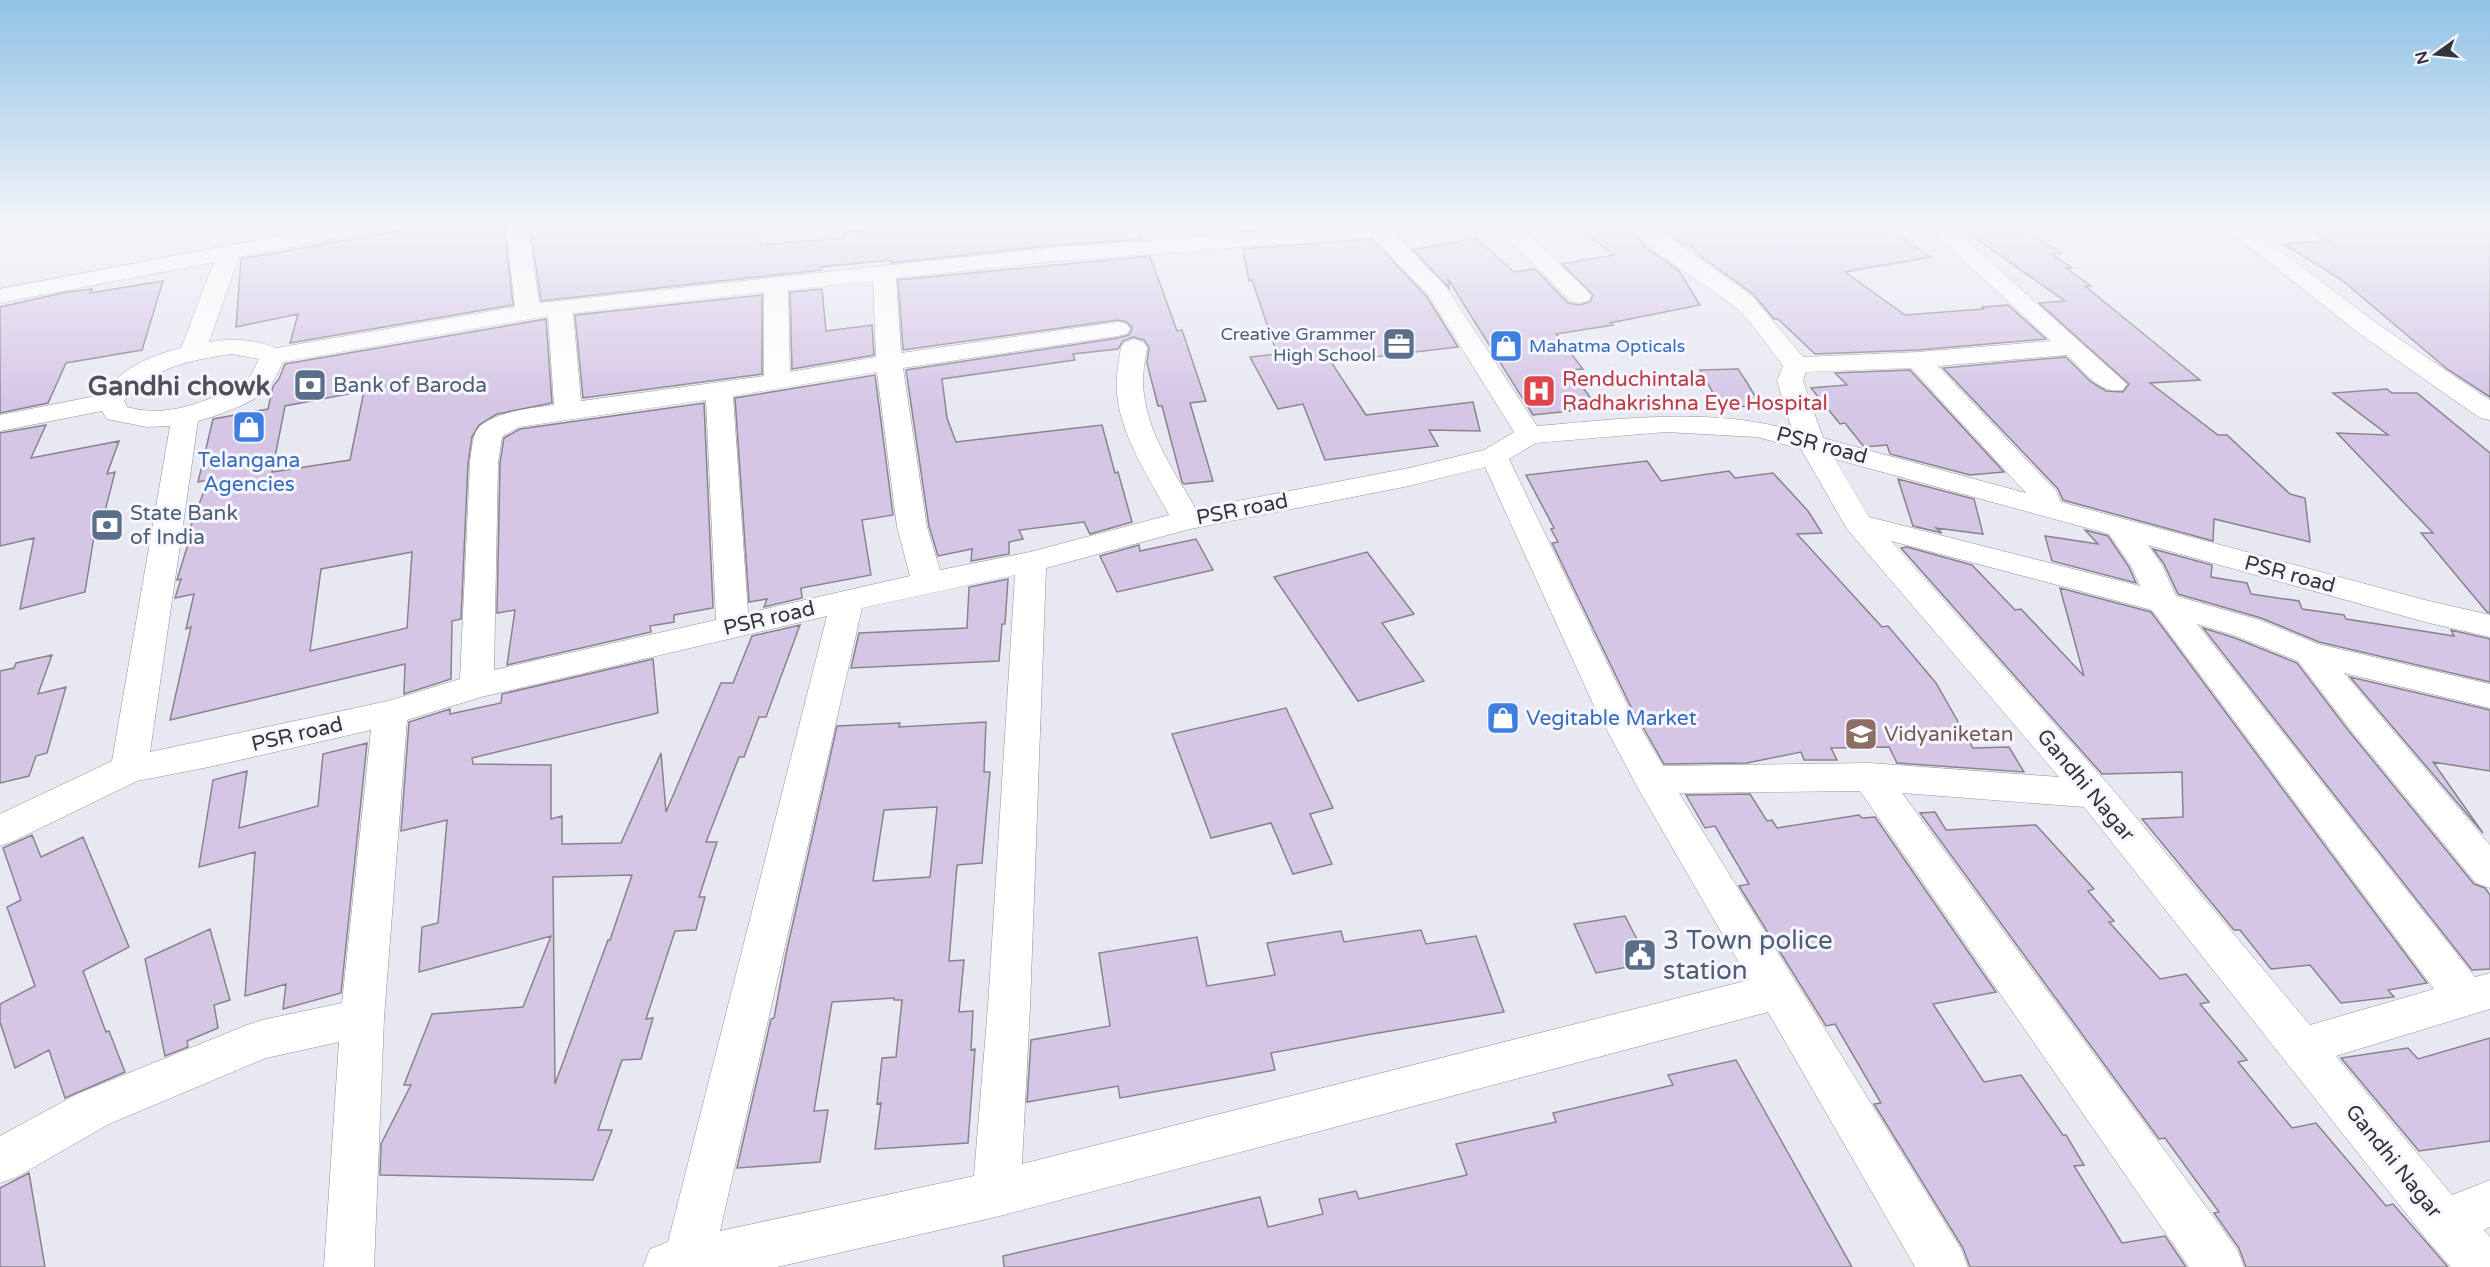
<svg xmlns="http://www.w3.org/2000/svg" width="2490" height="1267" font-family="'Varela Round',sans-serif">
<style>
.building{fill:#d5c6e6;stroke:#88848c;stroke-width:1.5;fill-rule:evenodd}
.lines{fill:none;stroke-linecap:round;stroke-linejoin:round}
.street-casing{stroke:#90919a;stroke-width:1}
.street{fill:#fff;fill-rule:evenodd}
.labels{text-anchor:middle;stroke-width:6;stroke-linejoin:round;paint-order:stroke}
.far-service-label{font-size:18px;fill:#4e5e75;stroke:#f5f6fe;text-anchor:end}
.far-shop-label{font-size:18px;fill:#366cbe;stroke:#f5f6fe;text-anchor:start}
.health-label{font-size:21px;fill:#be3a42;stroke:#f5f6fe;text-anchor:start}
.service-label{font-size:21px;fill:#4e5e75;stroke:#f5f6fe;text-anchor:start}
.street-label{font-size:21px;fill:#343539;stroke:#f5f6fe}
.shop-label{font-size:21px;fill:#366cbe;stroke:#f5f6fe}
.education-label{font-size:21px;fill:#785e54;stroke:#f5f6fe;text-anchor:start}
.near-service-label{font-size:26px;fill:#4e5e75;stroke:#f5f6fe;text-anchor:start}
.district-label{font-size:27px;font-weight:bold;fill:#4f5058;stroke:#f5f6fe}
</style>
<rect width="100%" height="100%" fill="#e7e8f2"/>
<path class="building" d="M425,226H504L513,305L290,343L298,314L236,327L241,259Z
M530,226H759L760,245L843,238V233L889,228V226H1138L1143,239L1048,246L891,263V260L821,267V270L541,301Z
M1238,226H1319L1239,232Z
M1578,226H1628L1646,247L1679,271L1700,305L1610,323L1613,325L1556,334L1583,369L1570,370L1598,408L1533,415L1448,279L1449,288L1413,250L1476,238L1514,272L1535,269L1568,303L1579,305L1590,302L1593,295L1562,264L1613,255Z
M1657,226H1884L1931,257L1845,272L1905,315L1984,309L1982,307L2008,305L2046,339L1918,350L1815,354L1778,319H1774L1753,294L1699,255L1688,242L1684,245Z
M1958,226H2020L2061,253L2052,254L2072,268H2066L2091,286H2085L2200,380L2150,383L2218,435H2227L2290,494L2305,498L2310,542L2214,519L2213,541L2063,500L2058,489L1943,368L2066,357L2091,382L2106,391L2123,392L2129,384L2039,303L2065,301Z
M2306,226L2490,229V397L2447,369L2343,281L2284,244L2330,241Z
M1372,239L1427,297L1458,347L1331,362L1366,415L1473,402L1480,431L1429,430L1438,446L1325,460L1303,404L1278,409L1250,357L1277,354L1252,280L1249,281L1243,249Z
M1150,256L1177,331L1182,330L1206,401L1190,403L1213,481L1184,484L1182,482L1162,406H1158L1147,363L1149,347L1144,340L1133,337L1123,341L1118,349L1073,354L1075,360L942,379L947,418L956,442L1102,425L1115,473L1118,472L1132,522L1090,534L1084,522L1019,530L1023,539L1009,542V554L971,561L972,549L938,556L929,526L906,370L1118,338L1129,335L1132,328L1127,322L1118,320L903,350L898,280Z
M163,281L142,350L66,363L48,403L0,413V307L67,292L92,289L90,293Z
M822,289L826,331L872,325L874,355L792,369L790,292Z
M762,295V374L583,398L575,315Z
M546,319L552,403L497,414L479,425L472,437L468,463L461,619L452,621L451,679L404,694L405,664L170,720L191,627L186,629L194,594L175,598L181,579L177,580L188,544L184,545L208,480L198,482L213,419L268,409L273,386L279,379L285,364ZM364,391L350,460L272,472L285,406ZM412,552L407,628L310,651L321,569Z
M1738,369L1746,381L1761,406L1721,407L1700,370Z
M1910,370L2004,472L1970,475L1890,454L1887,445L1864,447L1845,423L1840,424L1811,388L1847,385L1835,373Z
M875,375L893,515L862,520L871,575L801,588L802,598L764,607L767,599L749,602L735,398Z
M2387,389L2392,393H2417L2490,453V613L2487,612L2421,533H2433L2337,433L2388,435L2333,393Z
M704,403L713,608L674,615V622L650,626L651,632L507,665L515,610L497,613L500,463L504,438L520,429Z
M46,425L31,458L119,441L107,474L115,472L102,523L96,524L85,592L20,609L34,538L0,546V433Z
M1647,461L1661,481L1729,471L1735,478L1773,473L1808,511L1822,533L1797,534L1882,627L1888,626L1936,683L1973,748L2009,747L2024,772L1897,763L1889,747L1831,748L1837,760H1804L1801,752L1747,763L1664,764L1629,703L1552,543L1558,542L1551,529L1554,528L1526,475Z
M1898,479L1974,499L1983,534L1936,528L1942,533L1913,526Z
M2085,530L2108,536L2129,567L2136,583L2052,561L2045,536L2098,544Z
M1196,539L1213,570L1117,592L1100,556L1139,545L1140,551Z
M1907,547L1972,565L2015,610L2021,609L2084,676L2060,588L2151,612L2427,983L2388,990L2394,997L2341,1003L2310,965L2271,969L2240,930H2234L2142,819L2183,817L2182,772L2102,774L1901,548Z
M2153,549L2212,565L2211,577L2247,583L2251,594L2299,601L2302,609L2344,615L2346,619L2454,636L2451,630L2490,639V682L2319,642L2261,618L2178,594L2164,564Z
M1367,552L1414,614L1382,623L1424,681L1358,701L1274,577Z
M1008,579L1005,624H1002L999,661L851,668L859,633L967,628L969,587Z
M800,625L766,717H759L744,757H739L706,842H717L699,897H705L696,930L675,931L646,1019L653,1018L641,1059L622,1060L598,1130H612L593,1180L380,1175L381,1144L411,1085H404L432,1014L523,1007L551,936L419,972L422,927L438,923L447,820L401,831L409,722L450,709V714L501,703L502,694L653,659L658,713L472,758L473,764L551,765V819L562,816V844L621,843L661,753L666,812L721,683H733L752,636ZM632,875L610,940H608L555,1084L553,877Z
M2203,628L2235,638L2297,663L2348,730L2474,884L2485,888L2490,895V969L2472,970Z
M52,655L38,694L66,687L47,753L36,756L29,776L0,783V671L14,668L16,663Z
M2350,677L2490,710V771L2433,762L2483,833Z
M1286,708L1333,808L1310,814L1332,864L1293,874L1271,823L1211,838L1172,734Z
M986,722L984,772H990L982,863L957,865L949,961L964,960L959,1012L973,1011L971,1050L975,1049L968,1143L875,1149L881,1103L877,1104L882,1058L896,1057L902,1000H894V998L832,1002L814,1111L828,1110L820,1162L737,1168L771,1019L774,1018L786,954L837,726L900,723L899,727ZM937,807L930,877L873,881L884,810Z
M367,743L341,993L283,1009L286,984L245,996L255,852L199,867L213,780L247,771L239,828L318,806L323,754Z
M1750,794L1767,821L1772,820L1777,828L1859,815L1862,818L1875,817L1996,992L1933,1004L1984,1082L2021,1075L2063,1135H2066L2084,1165L2074,1166L2122,1243L2165,1236L2186,1267H1970L1963,1248L1874,1104L1881,1103L1835,1024L1826,1026L1739,886L1749,884L1715,826L1705,828L1686,795Z
M1935,812L1946,830L2036,825L2094,889L2088,891L2114,921L2109,922L2160,979L2186,974L2209,1002L2200,1004L2247,1060L2238,1062L2292,1128L2316,1123L2386,1206L2393,1204L2448,1267H2246L2239,1248L2214,1213L2219,1212L2165,1138L2159,1139L1920,813Z
M32,835L41,857L83,837L129,947L83,971L106,1032L109,1031L125,1072L65,1098L49,1050L15,1068L0,1022V1004L35,986L7,907L21,900L3,848Z
M1625,916L1649,963L1596,973L1574,924Z
M210,929L230,1000L214,1005L218,1028L187,1041L188,1047L165,1056L145,959Z
M1421,930L1426,944L1476,936L1504,1012L1372,1034L1271,1053L1275,1070L1227,1079L1120,1098L1118,1086L1027,1102L1031,1040L1110,1026L1099,953L1197,937L1207,986L1275,975L1267,943L1341,931L1344,942Z
M2490,1038V1141L2419,1151L2341,1058L2408,1048L2418,1059Z
M1736,1060L1852,1267H1004L1003,1256L1260,1197L1268,1227L1323,1214L1319,1199L1356,1191L1359,1199L1467,1175L1456,1144L1556,1122L1553,1113L1673,1085L1668,1075Z
M29,1173L45,1267H0V1188Z"/>
<g class="lines">
<defs>
<path id="street" d="M331,226H374L371,231L363,233L239,257L209,342C233,338 253,339 276,348L515,307L506,226H528L539,303L1048,248L1343,226H1435L1432,231L1396,235L1446,287L1537,426C1622,419 1709,407 1792,430L1777,381L1783,366C1768,347 1751,319 1732,305C1710,286 1642,248 1630,226H1654L1752,296L1803,357L1918,352L2051,341L1926,226H1950L2127,384L2123,390C2100,395 2083,370 2067,355L1938,366L2056,491L2061,502L2425,600L2490,615V637L2425,622L2148,545L2162,565L2176,596L2260,620L2318,644L2490,684V708L2344,673L2490,845V888L2476,883L2350,729L2298,661L2236,636L2197,624L2475,977L2490,973V1009L2336,1056L2452,1195L2490,1180V1227L2484,1230L2490,1237V1267H2451L2427,1240L2084,807L1902,793L2237,1249L2244,1267H2189L1860,791L1679,793L1961,1249L1968,1267H1915L1768,1012L996,1217L777,1267H643L650,1249L668,1242L827,616L481,697L407,720L384,1018L374,1267H324L339,1042L266,1058L109,1124L17,1177L0,1183V1136L77,1094L247,1025L262,1020L342,1003L371,730L209,767L137,781L14,841L0,846V814L112,761L170,426L147,427L107,419L102,411L0,431V415L101,395C123,368 148,356 181,348L214,262L0,303V289ZM1373,237L1429,296L1514,432L1484,450L1409,468L1196,509C1175,473 1149,436 1144,394C1141,379 1145,362 1147,347L1143,342L1134,339L1125,342L1121,347C1119,362 1115,378 1117,393C1121,438 1149,477 1169,515L1030,552L940,570L927,527L903,368L1118,336L1127,334L1130,329L1127,324L1118,322L901,353L896,278L1048,262ZM873,281L876,357L790,372L788,290ZM764,292V376L581,401L573,313ZM548,316L554,405C534,408 483,412 475,434C472,443 471,454 470,463L460,679L388,701L150,752L198,421C214,417 256,402 266,390C274,382 278,372 283,362ZM232,354L259,359C255,366 253,374 247,380C242,385 234,387 227,391C195,406 162,417 127,407L124,401C151,367 191,360 232,354ZM1911,368L2026,493L1823,438L1803,381L1806,372ZM877,372L897,527L910,576L748,613L733,396ZM706,400L716,620L494,670L498,463L502,437L519,427ZM1666,432L1757,437L1801,449L1847,529L2059,777L1870,763L1663,766L1627,704L1509,459L1536,443ZM1835,459L2109,534L2131,566L2140,586L1869,517ZM1485,467L1593,704L1639,790L1749,980L1022,1164L1030,1006L1046,568L1190,529L1409,486ZM1891,541L2152,610L2434,989L2310,1025L2108,784ZM1015,575L988,1006L974,1176L720,1231L862,608Z
M1496,226H1519L1588,291L1591,296L1588,301L1579,303L1570,301Z
M2223,226H2247L2379,325L2490,400V420L2480,418L2361,335Z"/>
</defs>
<use href="#street" class="street-casing"/>
<use href="#street" class="street"/>
</g>
<linearGradient id="sky" x2="0" y2="1"><stop stop-color="#90c2e5"/><stop offset="0.56" stop-color="#f4f5f9"/><stop offset="1" stop-color="#f4f5f9" stop-opacity="0"/></linearGradient>
<rect width="2490" height="403" fill="url(#sky)"/>
<defs>
<symbol id="office-square" viewBox="-11 -11 22 22"><rect x="-9" y="-9" width="18" height="18" rx="4" fill="#5c6f8a" stroke="#f5f6fe"/><path d="M-6-3h4V-5.5h4V-3h4V5H-6ZM-1-4.5V-3h2v-1.5ZM-6 0V1H6V0Z" fill="#fff"/></symbol>
<symbol id="shop-square" viewBox="-11 -11 22 22"><rect x="-9" y="-9" width="18" height="18" rx="4" fill="#3f7fe0" stroke="#f5f6fe"/><path d="M-5-2.5h2.3a2.7 3.5 0 0 1 5.4 0H5L5.5 6h-11ZM-1.5-2.5h3a1.5 2.3 0 0 0-3 0Z" fill="#fff"/></symbol>
<symbol id="bank-square" viewBox="-11 -11 22 22"><rect x="-9" y="-9" width="18" height="18" rx="4" fill="#5c6f8a" stroke="#f5f6fe"/><path d="M-6-4H6V4H-6ZM0-2.3a2.3 2.3 0 1 0 0 4.6a2.3 2.3 0 1 0 0-4.6Z" fill="#fff"/></symbol>
<symbol id="hospital-square" viewBox="-11 -11 22 22"><rect x="-9" y="-9" width="18" height="18" rx="4" fill="#e0444e" stroke="#f5f6fe"/><path d="M-5-5h3v3.5h4V-5h3V5h-3V1.5h-4V5h-3Z" fill="#fff"/></symbol>
<symbol id="school-square" viewBox="-11 -11 22 22"><rect x="-9" y="-9" width="18" height="18" rx="4" fill="#8d6e63" stroke="#f5f6fe"/><path d="M0-5L7-2L0 1L-7-2ZM-4 1L0 2.5L4 1V4Q0 6-4 4Z" fill="#fff"/></symbol>
<symbol id="civic-square" viewBox="-11 -11 22 22"><rect x="-9" y="-9" width="18" height="18" rx="4" fill="#5c6f8a" stroke="#f5f6fe"/><path d="M-.6-6.5H3V-4.5H.6V-3L4-1V1h2V6H-6V1h2V-1L-.6-3ZM-1.2 2.5V6h2.4V2.5Z" fill="#fff"/></symbol>
</defs>
<g fill-rule="evenodd">
<use href="#office-square" x="1380" y="325" width="38" height="38"/>
<use href="#shop-square" x="1487" y="327" width="38" height="38"/>
<use href="#bank-square" x="291" y="366" width="38" height="38"/>
<use href="#hospital-square" x="1520" y="372" width="38" height="38"/>
<use href="#shop-square" x="230" y="408" width="38" height="38"/>
<use href="#bank-square" x="88" y="506" width="38" height="38"/>
<use href="#shop-square" x="1484" y="699" width="38" height="38"/>
<use href="#school-square" x="1842" y="715" width="38" height="38"/>
<use href="#civic-square" x="1621" y="936" width="38" height="38"/>
</g>
<g class="labels">
<g class="far-service-label">
<text x="1376" y="340">Creative Grammer<tspan x="1376" dy="21">High School</tspan></text>
</g>
<g class="far-shop-label">
<text x="1529" y="352">Mahatma Opticals</text>
</g>
<g class="health-label">
<text x="1562" y="386">Renduchintala<tspan x="1562" dy="24">Radhakrishna Eye Hospital</tspan></text>
</g>
<g class="service-label">
<text x="333" y="392">Bank of Baroda</text>
<text x="130" y="520">State Bank<tspan x="130" dy="24">of India</tspan></text>
</g>
<g class="street-label">
<text transform="translate(1822 445) rotate(15)" y="7">PSR road</text>
<text transform="translate(1242 509) rotate(-11)" y="7">PSR road</text>
<text transform="translate(2290 574) rotate(15)" y="7">PSR road</text>
<text transform="translate(769 618) rotate(-13)" y="7">PSR road</text>
<text transform="translate(297 734) rotate(-13)" y="7">PSR road</text>
<text transform="translate(2086 785) rotate(50)" y="7">Gandhi Nagar</text>
<text transform="translate(2394 1161) rotate(51)" y="7">Gandhi Nagar</text>
</g>
<g class="shop-label">
<text x="249" y="467">Telangana<tspan x="249" dy="24">Agencies</tspan></text>
<text x="1526" y="725" text-anchor="start">Vegitable Market</text>
</g>
<g class="education-label">
<text x="1884" y="741">Vidyaniketan</text>
</g>
<g class="near-service-label">
<text x="1663" y="949">3 Town police<tspan x="1663" dy="30">station</tspan></text>
</g>
<g class="district-label">
<text x="179" y="395">Gandhi chowk</text>
</g>
</g>
<g transform="translate(2436 54) rotate(255)" stroke="#f5f6fe" stroke-width="4.5" paint-order="stroke">
<path d="M0-4.5L10 22L0 15L-10 22Z" fill="#343539"/>
<text y="-9" font-size="16" font-weight="bold" text-anchor="middle" fill="#343539">N</text>
</g>
</svg>
